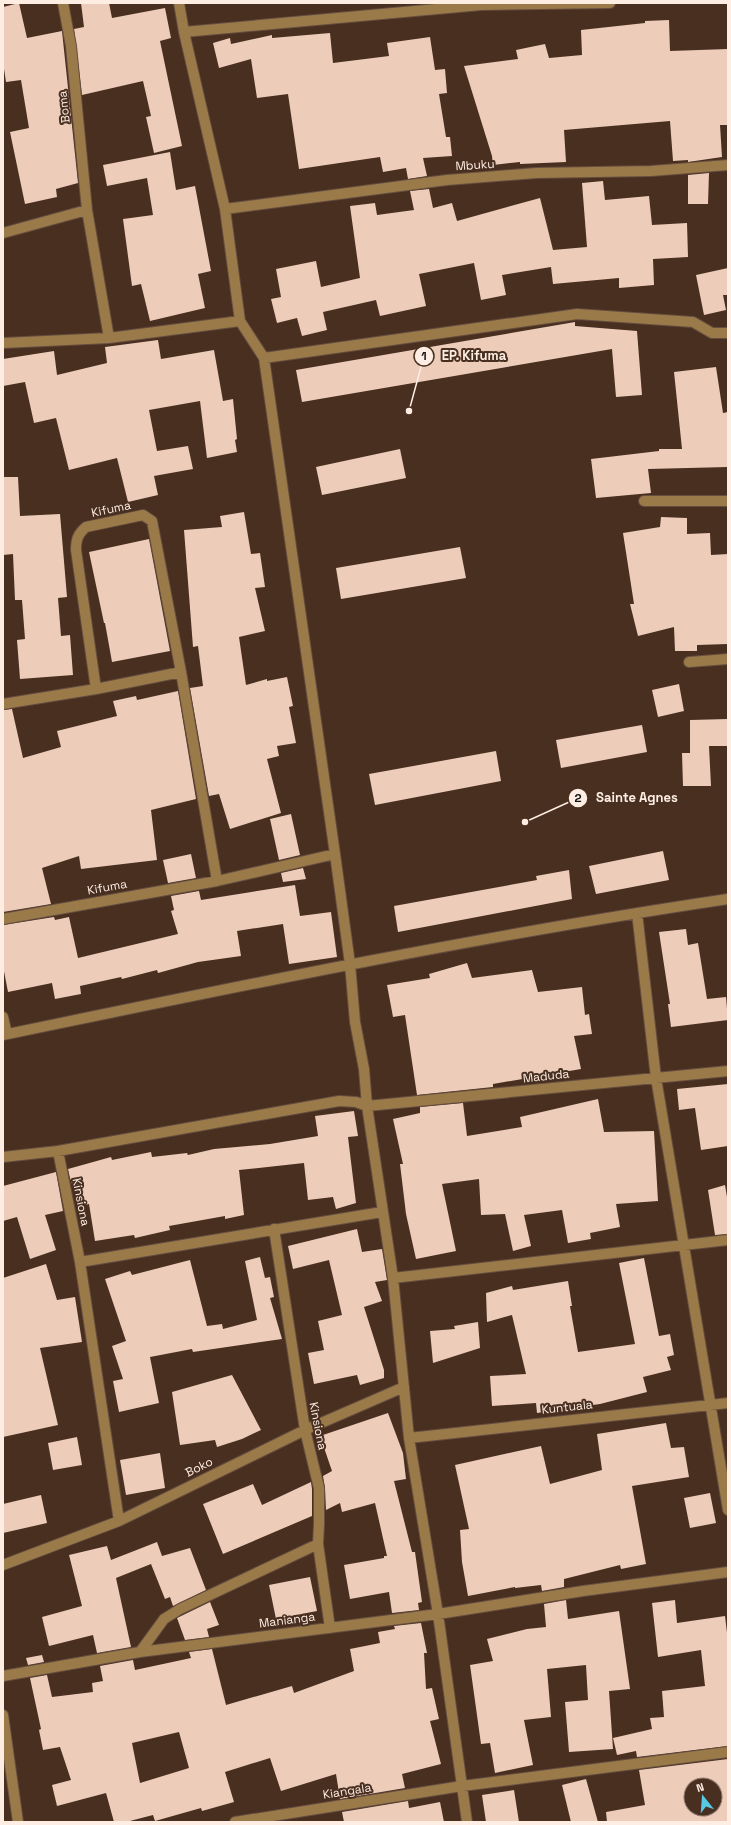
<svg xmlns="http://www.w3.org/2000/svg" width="731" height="1825" font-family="'Space Grotesk',sans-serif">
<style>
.building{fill:#edccba;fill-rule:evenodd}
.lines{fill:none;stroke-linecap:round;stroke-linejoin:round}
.minor-casing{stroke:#654d3f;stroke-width:12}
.minor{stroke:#9a7a49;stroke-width:10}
.labels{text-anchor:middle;stroke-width:4;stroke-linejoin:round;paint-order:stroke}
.street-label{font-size:12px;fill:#feede3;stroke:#482f20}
.leader{fill:none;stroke:#feede3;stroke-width:1.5}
.callout-dot{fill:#feede3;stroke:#482f20;stroke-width:1.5}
.mark-label{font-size:12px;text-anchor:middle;font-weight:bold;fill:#111}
.callout-label{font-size:13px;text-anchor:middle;font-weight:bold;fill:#feede3;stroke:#482f20;stroke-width:4;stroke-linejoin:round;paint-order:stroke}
</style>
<rect width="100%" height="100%" fill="#482f20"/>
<path class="building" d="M19,3L27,38L62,31L78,183L56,189L57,197L25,204L10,132L29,128L21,80L6,82L3,62V7Z
M81,3H109L112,18L165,8L171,38L160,41L182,146L154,153L146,117L151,116L143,81L82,95L74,29L84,27Z
M669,20L670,51L728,49V125H720L722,157L688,162V160L673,161L670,121L564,130L566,162L520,164V162L493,165L492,156L464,66L518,59L516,50L545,44L549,58L582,55L581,30L645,23V21Z
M330,33L333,63L389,56L387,43L430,37L435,70L445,69L447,93L439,94L446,137H450L452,156L423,158L427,176L408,179L406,168L383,172L380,157L299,169L288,94L257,98L251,59L219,68L213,43L230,38L231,44L272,35V38Z
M170,152L176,190L195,186L211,271L198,274L205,308L150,321L141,284L132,286L123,219L153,215L147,178L107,186L103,165Z
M709,173L708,204H688V175Z
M603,181L605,200L649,196L652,225L687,223L688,257L653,259L654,285L619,288V278L553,284L551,267L502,275L506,295L481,300L474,263L419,274L426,306L380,316L376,300L323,312L327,330L302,336L297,318L277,323L271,299L281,297L276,269L316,261L321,287L360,278L350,206L375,203L377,215L414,210L410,191L429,189L433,208L452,203L457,221L540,198L553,250L587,247L582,183Z
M728,268V295H723L726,310L704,315L696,275Z
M575,322V326L637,331L642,395L616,397L612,349L302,402L296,370Z
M158,340L161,359L214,350L223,401L233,399L237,439L235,440L237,452L207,458L200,401L149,410L157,451L188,446L193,469L154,476L158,495L128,502L117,458L69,470L56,418L34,423L25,382L3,386V359L54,351L57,375L107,363L105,347Z
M716,367L723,413L728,412V467L648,469L651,493L596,498L591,459L659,451V449H682L674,372Z
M400,449L406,478L322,495L316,467Z
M3,477H18L20,516L60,514L67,597L58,598L61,636L70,635L73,675L20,679L17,640L25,639L22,600H15L13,554L3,555Z
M244,512L251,554L260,553L265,587L255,588L265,631L239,637L246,685L267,679V681L287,677L293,706L289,707L296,743L277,746L279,756L267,759L281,813L230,829L219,794L209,796L190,688L203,686L198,646L193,647L184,530L222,527L220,516Z
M661,517L687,518V534L710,533L711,555L728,554V644L697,645V651H675L674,627L638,636L630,604H634L623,533L660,527Z
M149,539L170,651L112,662L105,623H104L89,552Z
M460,547L466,578L341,599L336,568Z
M679,684L684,711L658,717L652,690Z
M178,691L196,799L151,810L157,860L81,869L79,856L42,868L51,904L3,912V710L12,709L23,758L61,747L57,731L117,716L113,701L136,696L137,700Z
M728,719V746H709L711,786H683L682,753H690V720Z
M642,725L647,752L561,768L556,740Z
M496,751L501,781L375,805L369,774Z
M291,814L300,855L279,860L270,819Z
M663,851L669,880L596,894L589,866Z
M191,854L196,878L168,883L163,860Z
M303,868L306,879L283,882L281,873Z
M569,870L572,899L398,932L394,906L537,880L536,876Z
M295,885L300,916L331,912L337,957L289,964L283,924L237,931L241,956L198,962L158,973L157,970L122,979L121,977L80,986L81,994L55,999L52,983L8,992L3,966V925L54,917L55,920L69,917L78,958L178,934L171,911L174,910L171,896L199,891L201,900Z
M686,929L688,945L698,943L707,999L726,997L728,1020L671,1027L668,1004H670L659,932Z
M467,963L472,978L532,970L538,992L582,987L585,1015L589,1014L592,1034L574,1036L581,1069L493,1084V1087L417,1095L405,1015L393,1017L387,985L430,978L429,974Z
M728,1084V1146L701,1150L695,1108L679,1110L677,1089Z
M598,1099L604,1132L654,1131L658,1201L616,1204L620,1227L590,1233L591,1239L568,1243L562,1210L524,1215L531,1246L513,1251L505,1214L481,1215L479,1179L442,1184L456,1251L416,1259L406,1214L400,1164H403L393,1119L420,1113V1107L463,1103L467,1136L522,1127L520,1117Z
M354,1111L358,1136L348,1137L356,1203L336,1209L333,1197L308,1200L304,1163L239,1170L244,1215L225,1219V1216L169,1226L170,1230L135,1238L134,1235L95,1241L89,1204L80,1206L70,1178L68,1169L111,1157L112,1160L151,1152L152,1157L187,1153L188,1155L214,1149L270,1144L318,1136L315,1116Z
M56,1172L63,1211L45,1215L56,1250L30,1259L17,1217L3,1221V1186Z
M725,1185L728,1203V1234L715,1235L708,1190Z
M357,1229L362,1252L382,1249L387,1280L375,1282L382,1301L364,1307L384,1370V1378L360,1385L357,1375L314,1384L308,1353L324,1350L318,1321L342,1315L329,1260L293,1269L288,1246Z
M260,1257L265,1278L270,1277L274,1297L270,1298L282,1339L193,1352L192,1349L150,1357L159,1403L119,1412L113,1381L123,1379L112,1346L126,1341L105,1279L130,1271L132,1275L190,1260L207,1326L222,1324L223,1329L257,1320L245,1261Z
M644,1258L659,1336L670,1334L674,1355L667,1357L671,1370L643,1377L647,1392L600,1404L537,1413L536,1403L492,1406L490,1376L526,1374L512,1315L487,1322L486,1293L512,1286L513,1290L568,1281L572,1306H570L578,1352L635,1344L619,1263Z
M46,1264L57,1300L75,1297L82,1342L40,1348L58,1425L3,1437V1278Z
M478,1322L480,1348L433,1363L430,1331L455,1329L454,1326Z
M232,1375L261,1430L242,1439L217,1447L215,1440L180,1445L172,1392Z
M388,1413L403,1453L406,1479L394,1481L412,1552H415L422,1602L418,1603L419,1610L392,1613L389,1592L350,1599L344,1565L384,1558V1556H387L375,1503L342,1512L340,1503L326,1510L325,1488L323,1476L332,1471L320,1436Z
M666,1423L671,1448L684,1447L689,1477L632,1486L646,1564L621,1569L620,1565L564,1579V1587L542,1591L541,1585L515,1588V1587L468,1596L462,1562L460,1530L469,1529L455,1465L541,1446L550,1484L602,1470L597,1434Z
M77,1437L82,1465L53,1470L48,1443Z
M160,1453L165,1488L126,1495L120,1460Z
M311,1482L312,1489V1516L223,1554L203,1504L253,1484L262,1505Z
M710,1493L716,1523L690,1528L684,1498Z
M41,1495L47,1523L3,1533V1504Z
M157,1542L162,1556L190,1548L206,1590L173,1606L170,1597L165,1599L151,1564L116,1578L131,1647L97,1653L93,1635L49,1646L42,1617L82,1606L69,1555L107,1546L111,1560Z
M310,1577L317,1611L276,1619L269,1585Z
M566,1600L568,1619L619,1611L630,1689L609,1691L613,1749L569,1752L565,1702L588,1700L586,1665L547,1669L551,1717L524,1720L533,1765L495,1773L490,1743L481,1744L470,1665L493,1661L487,1639L527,1629L546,1627L544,1604Z
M675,1600L677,1623L725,1616L728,1641V1746L637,1757L636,1751L617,1755L613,1738L652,1729L650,1718L664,1717L662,1691L705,1686L701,1650L658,1657L652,1603Z
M210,1602L219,1625L207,1629L209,1637L185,1640L177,1618Z
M421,1623L427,1653H424L426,1689L432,1688L439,1719L430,1721L441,1764L402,1774L405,1788L340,1799L336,1774L281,1791L270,1758L225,1772L234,1802L202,1811L201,1808L155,1821L153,1815L126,1822H114L106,1793L57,1806L52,1785L71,1780L60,1747L43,1750L39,1730L41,1729L30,1678L47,1675L52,1697L93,1692L92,1683L103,1681L100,1666L133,1660L135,1670L191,1658L189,1652L212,1649L226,1705L292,1686L294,1693L354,1671L350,1649L380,1643L378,1632L395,1629L394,1626ZM179,1732L189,1768L140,1783L132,1743Z
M42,1655L44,1662L28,1665L26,1658Z
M728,1759V1822H607L606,1812L645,1805L639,1770ZM691,1785H715V1809H691Z
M586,1779L598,1822H571L562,1785Z
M514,1790L519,1822H486L482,1795Z
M408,1801L409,1808L440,1802L444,1822H344L342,1812Z"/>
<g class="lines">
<defs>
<path id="minor" d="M63,3L71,46L87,210L109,338
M179,3L184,32L225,209L240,321L264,358L335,854L350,964L355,1022L364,1069L367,1106L393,1278L409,1438L438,1614L467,1822
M184,32L481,5L610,3
M225,209L447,180L536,173L651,171L728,165
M3,233L87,210
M3,343L109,338L240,321
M264,358L577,314L693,322L712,333H728
M644,501H728
M689,662L728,659
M96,689L76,550C76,539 78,534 86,527L143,515L152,521L181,672L217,881
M3,704L96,689L181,672
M637,913L656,1078L728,1510
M3,919L217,881L335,854
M3,1017L7,1034
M3,1035C244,985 485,935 728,899
M58,1151L80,1262L119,1521
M3,1157L58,1151L339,1101L356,1102L367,1106L728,1071
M274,1229L305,1430L319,1488V1524L318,1544L330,1628
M80,1262L382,1212
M393,1278L728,1240
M409,1438L728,1403
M3,1565L119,1521L305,1430L404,1387
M140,1652L164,1619L180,1609L318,1544
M3,1676L140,1652L438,1614L583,1591L728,1572
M3,1715L18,1822
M235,1822L462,1786L728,1752"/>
</defs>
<use href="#minor" class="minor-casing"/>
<use href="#minor" class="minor"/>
</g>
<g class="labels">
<g class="street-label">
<text transform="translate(64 107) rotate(-96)" y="4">Boma</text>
<text transform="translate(475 165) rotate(-4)" y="4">Mbuku</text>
<text transform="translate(111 509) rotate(-12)" y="4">Kifuma</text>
<text transform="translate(107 887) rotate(-10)" y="4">Kifuma</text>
<text transform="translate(546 1076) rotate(-6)" y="4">Maduda</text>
<text transform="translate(81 1202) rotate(79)" y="4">Kinsiona</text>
<text transform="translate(567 1407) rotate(-6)" y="4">Kuntuala</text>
<text transform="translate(318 1426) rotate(79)" y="4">Kinsiona</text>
<text transform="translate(199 1467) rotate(-26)" y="4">Boko</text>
<text transform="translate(287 1620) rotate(-7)" y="4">Manianga</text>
<text transform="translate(347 1791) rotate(-9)" y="4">Kiangala</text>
</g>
</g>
<path class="leader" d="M409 411L424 356M525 822L578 798"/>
<g class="callout-dot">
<circle cx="409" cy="411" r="4"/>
<circle cx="525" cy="822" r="4"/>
<circle cx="424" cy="356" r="10"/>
<circle cx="578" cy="798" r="10"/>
</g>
<g class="mark-label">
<text x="424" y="360">1</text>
<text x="578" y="802">2</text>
</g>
<g class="callout-label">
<text x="474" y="360">EP. Kifuma</text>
<text x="637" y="802">Sainte Agnes</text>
</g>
<rect width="731" height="1825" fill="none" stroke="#feede3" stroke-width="8"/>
<g transform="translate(703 1797) rotate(343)"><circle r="19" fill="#482f20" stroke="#917b6e"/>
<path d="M0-3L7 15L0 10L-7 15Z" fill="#58c9e3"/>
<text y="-6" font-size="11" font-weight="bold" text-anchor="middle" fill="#feede3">N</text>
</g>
</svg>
